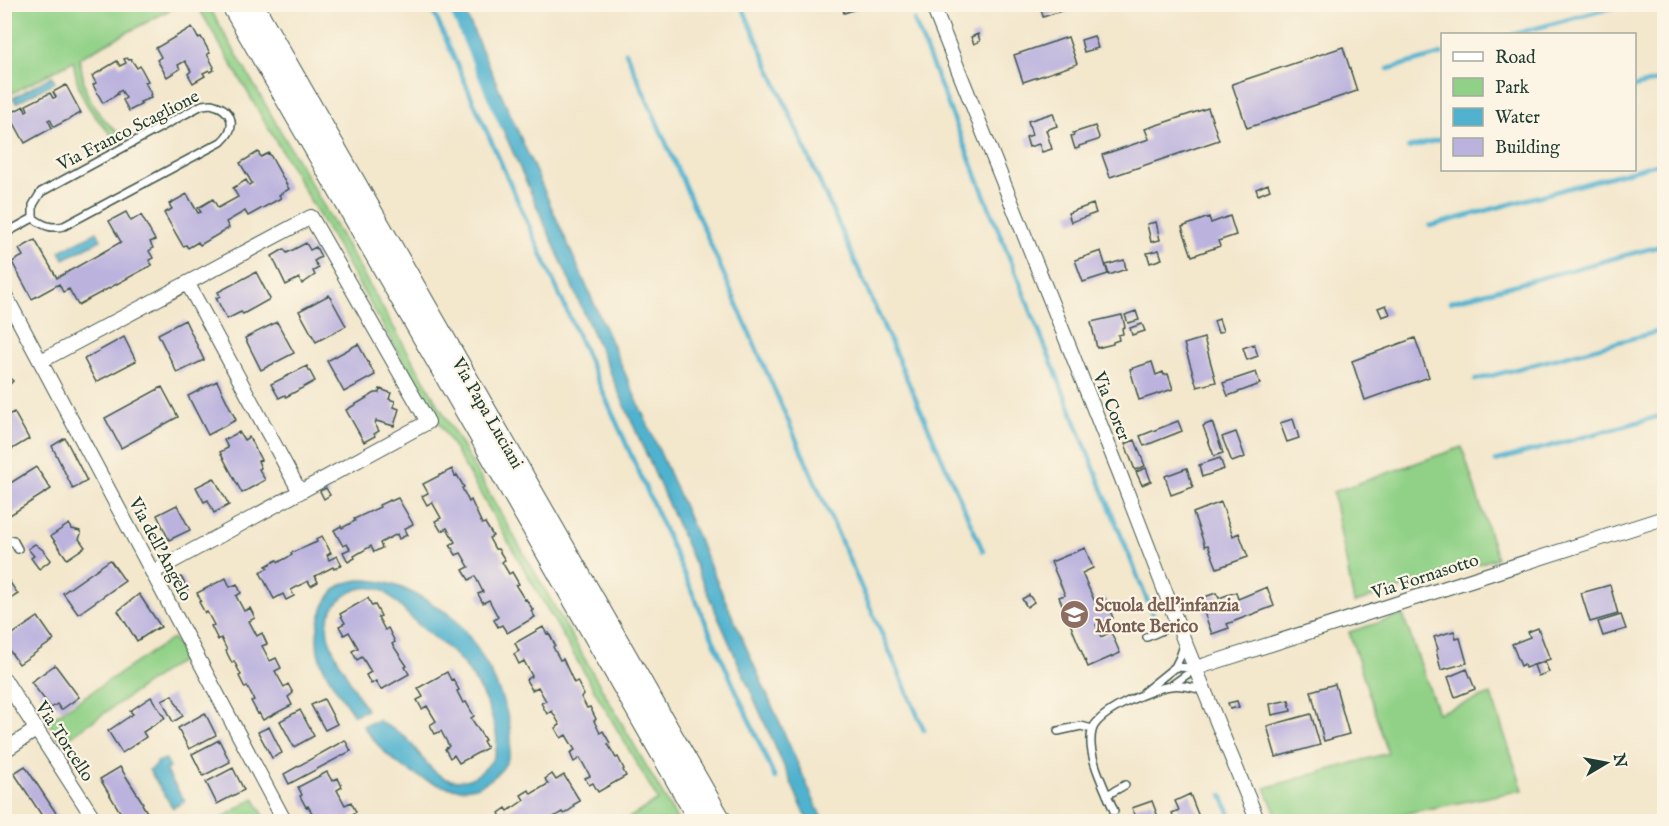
<svg xmlns="http://www.w3.org/2000/svg" width="1669" height="826" font-family="'IM FELL English',serif">
<style>
.green{fill:#91d187;stroke:#58875e;stroke-width:1.5}
.water{fill:#50b2cf;stroke:#387882;stroke-width:1.5}
.lines{fill:none;stroke-linecap:round;stroke-linejoin:round}
.stream{stroke:#50b2cf;stroke-width:4.5}
.building{fill:#bbb2de}
.lane-casing{stroke:#3f564b;stroke-width:10}
.street-casing{stroke:#3f564b;stroke-width:16}
.secondary-casing{stroke:#3f564b;stroke-width:22}
.lane{stroke:#fff;stroke-width:7}
.street{stroke:#fff;stroke-width:14}
.secondary{stroke:#fff;stroke-width:20}
.labels{text-anchor:middle;stroke-width:4.5;stroke-linejoin:round;paint-order:stroke}
.street-label{font-size:18px;fill:#1f3d34;stroke:#fcf5e5}
.education-label{font-size:18px;font-weight:bold;fill:#785e54;stroke:#fcf5e5;text-anchor:start}
</style>
<rect width="100%" height="100%" fill="#fcf5e5"/>
<filter id="ink" filterUnits="userSpaceOnUse"><feTurbulence type="fractalNoise" baseFrequency=".0167" numOctaves="2"/><feDisplacementMap in="SourceGraphic" scale="12" xChannelSelector="R" yChannelSelector="G"/><feConvolveMatrix kernelMatrix="1 2 1 2 8 2 1 2 1" color-interpolation-filters="sRGB"/></filter>
<filter id="wash" filterUnits="userSpaceOnUse"><feTurbulence type="fractalNoise" baseFrequency=".008" numOctaves="4" result="noise"/><feDisplacementMap in="SourceGraphic" scale="24" xChannelSelector="R" yChannelSelector="G"/><feGaussianBlur stdDeviation="1.35" result="paint"/><feColorMatrix in="noise" values="0 0 0 0 0 0 0 0 0 0 0 0 0 0 0 0 0 1.4 0 .05"/><feComposite in="paint" operator="in"/></filter>
<g filter="url(#wash)">
<rect width="100%" height="100%" fill="#f3e7cc"/>
<path class="green" d="M5,4L179,5L79,58C82,69 83,80 86,91C93,109 106,123 121,135L115,139C100,122 84,107 78,84C76,77 75,69 73,61L5,97Z
M197,5H208L678,821H624L658,800Z
M1462,447L1497,558L1354,603L1333,492Z
M1403,615L1438,713L1491,694L1523,790L1368,821H1279L1265,788L1388,753L1349,632Z
M173,638L186,659L174,665L61,743L48,721Z
M254,798L267,821H218Z"/>
<path class="water" d="M448,5H462L823,821H808Z
M52,76L55,82L16,103L13,98Z
M97,232L101,240L64,259L60,251Z
M359,580C388,580 402,587 428,601C435,606 444,610 451,616C479,641 520,717 509,756C506,766 498,774 490,780C457,804 403,773 380,747C374,741 368,733 363,726L378,720C387,727 397,730 405,737C419,750 428,772 447,779C458,783 472,780 481,772C488,766 495,759 496,750C501,727 482,692 470,673C457,653 438,641 420,626C407,615 397,602 384,591C370,585 357,587 345,596C315,619 329,644 344,670C351,684 358,697 367,710L354,715C343,698 326,677 320,659C312,635 321,595 345,583C349,582 355,581 359,580Z
M166,759L170,768L165,770L185,801L173,808L149,770L157,765V762Z"/>
<g class="lines">
<path class="stream" d="M430,4L775,778
M449,4L502,126
M741,4L983,551
M914,20L1153,615
M1514,34L1626,4
M626,52L924,730
M1388,69L1442,54
M1634,87L1664,79
M1408,148L1442,139
M1430,226L1664,162
M1450,302L1664,245
M1475,380L1664,330
M1495,461L1664,415
M1222,795L1233,822"/>
</g>
<g id="blocks">
<path class="building" d="M841,4H858L859,8L844,13Z
M1040,4H1079V5L1043,17Z
M192,27L198,38L201,37L210,53L207,54L214,67L213,68L214,70L210,72L209,70L203,73L205,76L193,83L188,74L191,71L185,61L178,65L180,69L167,77L157,60L161,57L156,48Z
M978,34L980,41L974,44L971,37Z
M1094,36L1098,48L1084,52L1081,40Z
M1068,37L1077,64L1023,82L1014,55Z
M1343,47L1357,91L1247,128L1232,84Z
M127,58L129,60L131,59L137,68L140,66L148,81L145,82L151,94L150,95L151,98L140,102L142,104L129,111L123,100L126,98L121,90L117,93L118,94L103,103L93,85L96,83L92,76L117,61L120,66L126,63L124,59Z
M66,85L81,113L54,127L50,119L48,120L52,128L25,143L9,114L24,106L26,111L28,110L26,105L50,93L53,98L56,97L53,92Z
M1208,108L1219,140L1110,177L1102,155L1149,139L1145,129Z
M1053,113L1057,126L1046,130L1052,149L1042,152L1039,144L1029,147L1026,137L1032,135L1028,121Z
M1095,126L1099,137L1098,140L1079,146V148L1075,149L1071,136L1074,135L1073,133Z
M258,152L261,157L269,153L289,189L279,195L281,198L248,216L245,211L226,222L229,228L200,245L198,242L188,248L186,245L183,246L164,213L172,209L169,204L187,194L198,213L201,212L198,208L213,199L218,208L238,197L233,188L246,180L249,185L252,183L240,163Z
M1268,184L1270,190L1258,195L1256,189Z
M1093,204L1096,213L1071,222L1068,213Z
M126,212L131,221L141,215L155,240L150,242L153,248L149,251L153,258L149,260L152,265L78,305L69,289L63,292L59,284L32,299L12,262L23,256L19,249L35,240L57,278L121,242L109,221Z
M1230,216L1236,235L1218,241L1220,246L1192,256L1182,227L1209,217L1211,223Z
M1156,222L1160,240L1151,242L1147,224Z
M306,243L310,250L316,247L321,257L314,261L319,268L313,271L315,275L302,284L299,278L286,285L272,256L284,249L287,253Z
M1159,250L1162,259L1150,263L1147,253Z
M1101,251L1108,274L1083,282L1075,260Z
M1124,260L1126,269L1109,275L1106,265Z
M256,272L270,299L243,314L241,312L227,319L216,298L220,296L218,292Z
M329,295L346,326L316,342L299,311Z
M1386,305L1390,314L1382,317L1378,308Z
M1136,311L1139,320L1128,323L1125,315Z
M1122,315L1125,327L1122,328L1123,334L1118,335L1119,340L1113,342V344L1097,348L1091,322Z
M1219,319L1223,331L1218,333L1214,321Z
M185,320L204,360L177,373L158,334Z
M277,322L294,353L261,370L245,338Z
M1142,324L1145,331L1132,335L1130,328Z
M124,337L136,361L96,382L84,359Z
M1204,338L1216,382L1197,387L1184,344Z
M1415,338L1429,377L1365,400L1352,361Z
M358,344L375,375L344,392L327,361Z
M1254,344L1258,356L1247,360L1243,348Z
M1152,362L1156,375L1163,372L1164,375L1168,374L1173,389L1139,400L1130,369Z
M307,366L315,381L286,397L285,395L279,398L271,384Z
M1256,372L1260,384L1228,396L1223,383Z
M4,373L13,381L4,390Z
M217,381L236,420L208,435L188,396Z
M162,387L178,417L121,448L105,418Z
M380,389L391,393L389,399L395,401L394,407L399,409L394,426L376,421L375,424L379,431L374,434L375,436L364,442L346,410L375,393H379Z
M14,412L29,439L4,454V417Z
M1293,419L1299,438L1287,442L1280,423Z
M1178,421L1182,431L1144,446L1140,436Z
M1212,422L1223,453L1214,456L1203,426Z
M239,432L244,440L249,437L261,460L258,461L261,468L259,469L265,480L242,493L220,452L228,448L224,440Z
M1236,432L1245,457L1232,462L1222,437Z
M65,438L87,481L73,489L52,446Z
M1135,440L1145,466L1135,470L1125,444Z
M1220,458L1224,469L1202,477L1199,465Z
M36,467L51,489L10,515L4,507V487Z
M1146,468L1151,481L1142,485L1136,472Z
M1187,468L1193,487L1171,495L1165,476Z
M452,469L455,476L457,475L464,487L462,488L469,502L471,500L482,524L485,523L493,536L489,538L495,549H498L505,560L502,562L509,574L512,572L519,584L516,586L525,600L526,599L533,610L531,611L535,617L507,633L502,625L498,627L494,620L498,617L489,600L483,603L478,594L483,592L475,576L469,580L463,570L469,567L461,553L456,555L450,545L455,542L447,528L441,531L435,521L441,518L432,502L427,505L422,496L428,493L423,484Z
M214,478L229,505L214,513L208,500L204,502L196,487Z
M326,488L330,495L324,499L320,491Z
M398,498L413,524L404,529L407,535L399,539L397,534L380,543L382,548L374,552L371,546L354,556L355,558L348,562L343,552L350,549L347,544L343,546L334,530L341,526L342,528L355,521L354,519L380,507L379,505L390,500L391,501Z
M1221,502L1233,536L1239,533L1248,557L1217,568L1208,545L1205,546L1193,513Z
M177,505L190,530L169,540L157,515Z
M69,524L72,529L80,531L81,534L79,539L85,547L67,559L51,536Z
M322,536L331,553L327,555L329,560L337,556L342,565L334,569L333,567L315,576L318,582L311,586L308,581L291,590L294,596L286,600L283,594L274,599L260,572L268,568L266,566L277,560L279,562L292,555L291,553L317,542L316,540Z
M35,544L43,550L51,560L39,569L31,558L34,556L28,549Z
M1085,548L1093,568L1082,573L1095,602L1105,598L1113,618L1096,625L1101,637L1111,632L1120,653L1088,667L1059,597L1065,595L1051,562Z
M110,560L125,581L78,614L63,593Z
M4,574L18,594L4,603Z
M181,577L188,589L182,592L176,580Z
M226,578L230,587L237,584L241,593L236,596L244,611L250,608L255,618L249,621L257,636L262,633L267,644L262,646L270,661L276,658L281,668L275,671L284,687L288,684L293,693L288,697L292,705L263,720L259,713L258,714L251,701L254,700L247,686L245,688L239,676L241,675L234,661L232,663L226,651L227,650L221,638L218,640L211,626L214,625L207,612L205,613L199,602L201,601L197,593Z
M1610,585L1618,614L1590,622L1581,593Z
M1267,587L1274,606L1227,624L1229,628L1212,634L1199,599L1216,593L1219,598L1236,592L1238,599Z
M139,594L161,627L157,629V628L137,641L118,611Z
M1029,595L1034,602L1027,607L1022,599Z
M368,598L372,606L375,605L381,616L378,617L385,630L388,628L395,642L392,644L407,666L405,667L409,674L381,690L376,681L371,684L366,675L371,672L362,657L357,660L352,651L358,648L349,632L344,635L339,626L345,623L340,614Z
M1621,615L1626,629L1603,636L1598,622Z
M38,617L54,640L19,664L4,643V640Z
M543,627L547,634L549,633L555,645L553,647L560,660L563,659L574,683L577,681L584,695L581,697L587,708L590,707L596,719L594,721L600,733L603,731L610,743L608,744L616,758L618,757L624,769L623,770L626,776L598,792L593,783L589,785L585,778L590,776L580,758L574,762L570,753L575,750L566,735L561,738L555,728L560,725L552,711L547,714L541,703L546,701L538,687L532,690L526,680L532,676L524,661L519,664L514,654L519,651L515,643Z
M1538,628L1550,659L1525,668L1524,664L1521,666L1512,644L1530,637L1528,632Z
M1454,631L1456,639L1460,638L1467,663L1441,670L1436,650L1438,649L1434,637Z
M1545,662L1549,672L1538,676L1534,665Z
M55,665L79,697L61,710L57,704L51,708L31,682Z
M1467,669L1475,689L1455,697L1448,677Z
M447,672L451,680L453,679L459,690L457,691L463,703L466,702L474,716L471,718L485,740L483,741L487,748L459,763L454,755L450,758L445,749L449,746L441,731L435,734L430,725L436,721L427,706L422,709L417,700L423,697L418,688Z
M1335,684L1349,734L1324,741L1311,691Z
M172,695L183,716L173,722L162,700Z
M151,697L165,718L143,732L146,737L122,753L108,731L133,714L130,711Z
M324,699L337,724L325,730L311,705Z
M1289,700L1291,711L1272,715L1270,704Z
M1237,701L1239,707L1230,709L1228,703Z
M300,710L314,736L294,747L280,721Z
M205,713L216,735L189,749L178,728Z
M1311,714L1320,745L1276,757L1267,726Z
M269,727L282,753L272,758L258,732Z
M219,740L230,762L203,776L192,754Z
M345,740L351,751L289,784L284,774Z
M25,766L62,822H46L14,773Z
M120,767L143,803L142,804L153,822H121L119,817L122,815L100,779Z
M233,768L244,790L217,804L206,782Z
M327,772L332,781L338,778L342,787L337,790L345,805L351,802L356,812L351,815L354,822H313L312,820L315,818L308,806L306,807L300,796L302,795L298,787Z
M552,774L556,780L564,775L580,801L573,805L574,807L564,814L562,812L549,820L550,822H514L512,817L504,822L499,813L506,808L508,811L524,800L521,795L529,790L531,794L548,784L545,779Z
M1190,794L1201,822H1175L1172,813L1179,810L1175,801Z
M1152,801L1160,822H1138L1132,808Z"/>
</g>
</g>
<g filter="url(#ink)">
<use href="#blocks" fill-opacity="0" stroke="#3f564b" stroke-width="1.5"/>
<g class="lines">
<defs>
<path id="lane" d="M211,104C233,109 238,127 221,142L64,226C51,229 44,226 33,218V205L41,192L202,105Z
M4,234L33,218
M4,546L13,540L18,549
M1147,637L1178,623
M1175,667L1196,668
M1172,685L1196,668
M1144,692L1175,667L1180,657L1184,645
M1058,731L1081,726L1092,729
M1107,795L1125,785
M1114,811C1105,788 1086,755 1092,731C1096,712 1153,688 1171,686C1181,684 1193,688 1203,690"/>
<path id="street" d="M932,4L1120,474L1185,643L1258,822
M188,284L300,492
M4,293L285,822
M41,361L311,217L428,422L153,572
M1196,668L1664,518
M4,679L96,822
M4,751L37,729"/>
<path id="secondary" d="M231,4C389,276 544,549 700,822
M253,4L722,822"/>
</defs>
<use href="#lane" class="lane-casing"/>
<use href="#street" class="street-casing"/>
<use href="#secondary" class="secondary-casing"/>
<use href="#lane" class="lane"/>
<use href="#street" class="street"/>
<use href="#secondary" class="secondary"/>
</g>
</g>
<defs>
<symbol id="school-disc" viewBox="-11 -11 22 22"><circle r="9.5" fill="#8d6e63" stroke="#fcf5e5"/><path d="M0-5L7-2L0 1L-7-2ZM-4 1L0 2.5L4 1V4Q0 6-4 4Z" fill="#fff"/></symbol>
</defs>
<g fill-rule="evenodd">
<use href="#school-disc" x="1058" y="598" width="33" height="33"/>
</g>
<g class="labels">
<g class="street-label">
<text transform="translate(128 130) rotate(-27)" y="6">Via Franco Scaglione</text>
<text transform="translate(1112 406) rotate(68)" y="6">Via Corer</text>
<text transform="translate(488 413) rotate(60)" y="6">Via Papa Luciani</text>
<text transform="translate(161 549) rotate(62)" y="6">Via dell'Angelo</text>
<text transform="translate(1425 576) rotate(-18)" y="6">Via Fornasotto</text>
<text transform="translate(65 741) rotate(57)" y="6">Via Torcello</text>
</g>
<g class="education-label">
<text x="1095" y="611">Scuola dell'infanzia<tspan x="1095" dy="21">Monte Berico</tspan></text>
</g>
</g>
<rect width="1669" height="826" fill="none" stroke="#fcf5e5" stroke-width="24"/>
<rect x="1441" y="33" width="195" height="138" fill="#fcf5e5" stroke="#a4ab9e" stroke-width="1.5"/>
<rect x="1453" y="52" width="30" height="9" fill="#ffffff" stroke="#a4ab9e" stroke-width="1.5"/>
<text x="1495" y="63" font-size="18" fill="#1f3d34">Road</text>
<rect x="1453" y="78" width="30" height="18" fill="#91d187" stroke="#a4ab9e" stroke-width="1.5"/>
<text x="1495" y="93" font-size="18" fill="#1f3d34">Park</text>
<rect x="1453" y="108" width="30" height="18" fill="#50b2cf" stroke="#a4ab9e" stroke-width="1.5"/>
<text x="1495" y="123" font-size="18" fill="#1f3d34">Water</text>
<rect x="1453" y="138" width="30" height="18" fill="#bbb2de" stroke="#a4ab9e" stroke-width="1.5"/>
<text x="1495" y="153" font-size="18" fill="#1f3d34">Building</text>
<g transform="translate(1606 763) rotate(80)" stroke="#fcf5e5" stroke-width="4.5" paint-order="stroke">
<path d="M0-4.5L10 22L0 15L-10 22Z" fill="#1f3d34"/>
<text y="-9" font-size="16" font-weight="bold" text-anchor="middle" fill="#1f3d34">N</text>
</g>
</svg>
